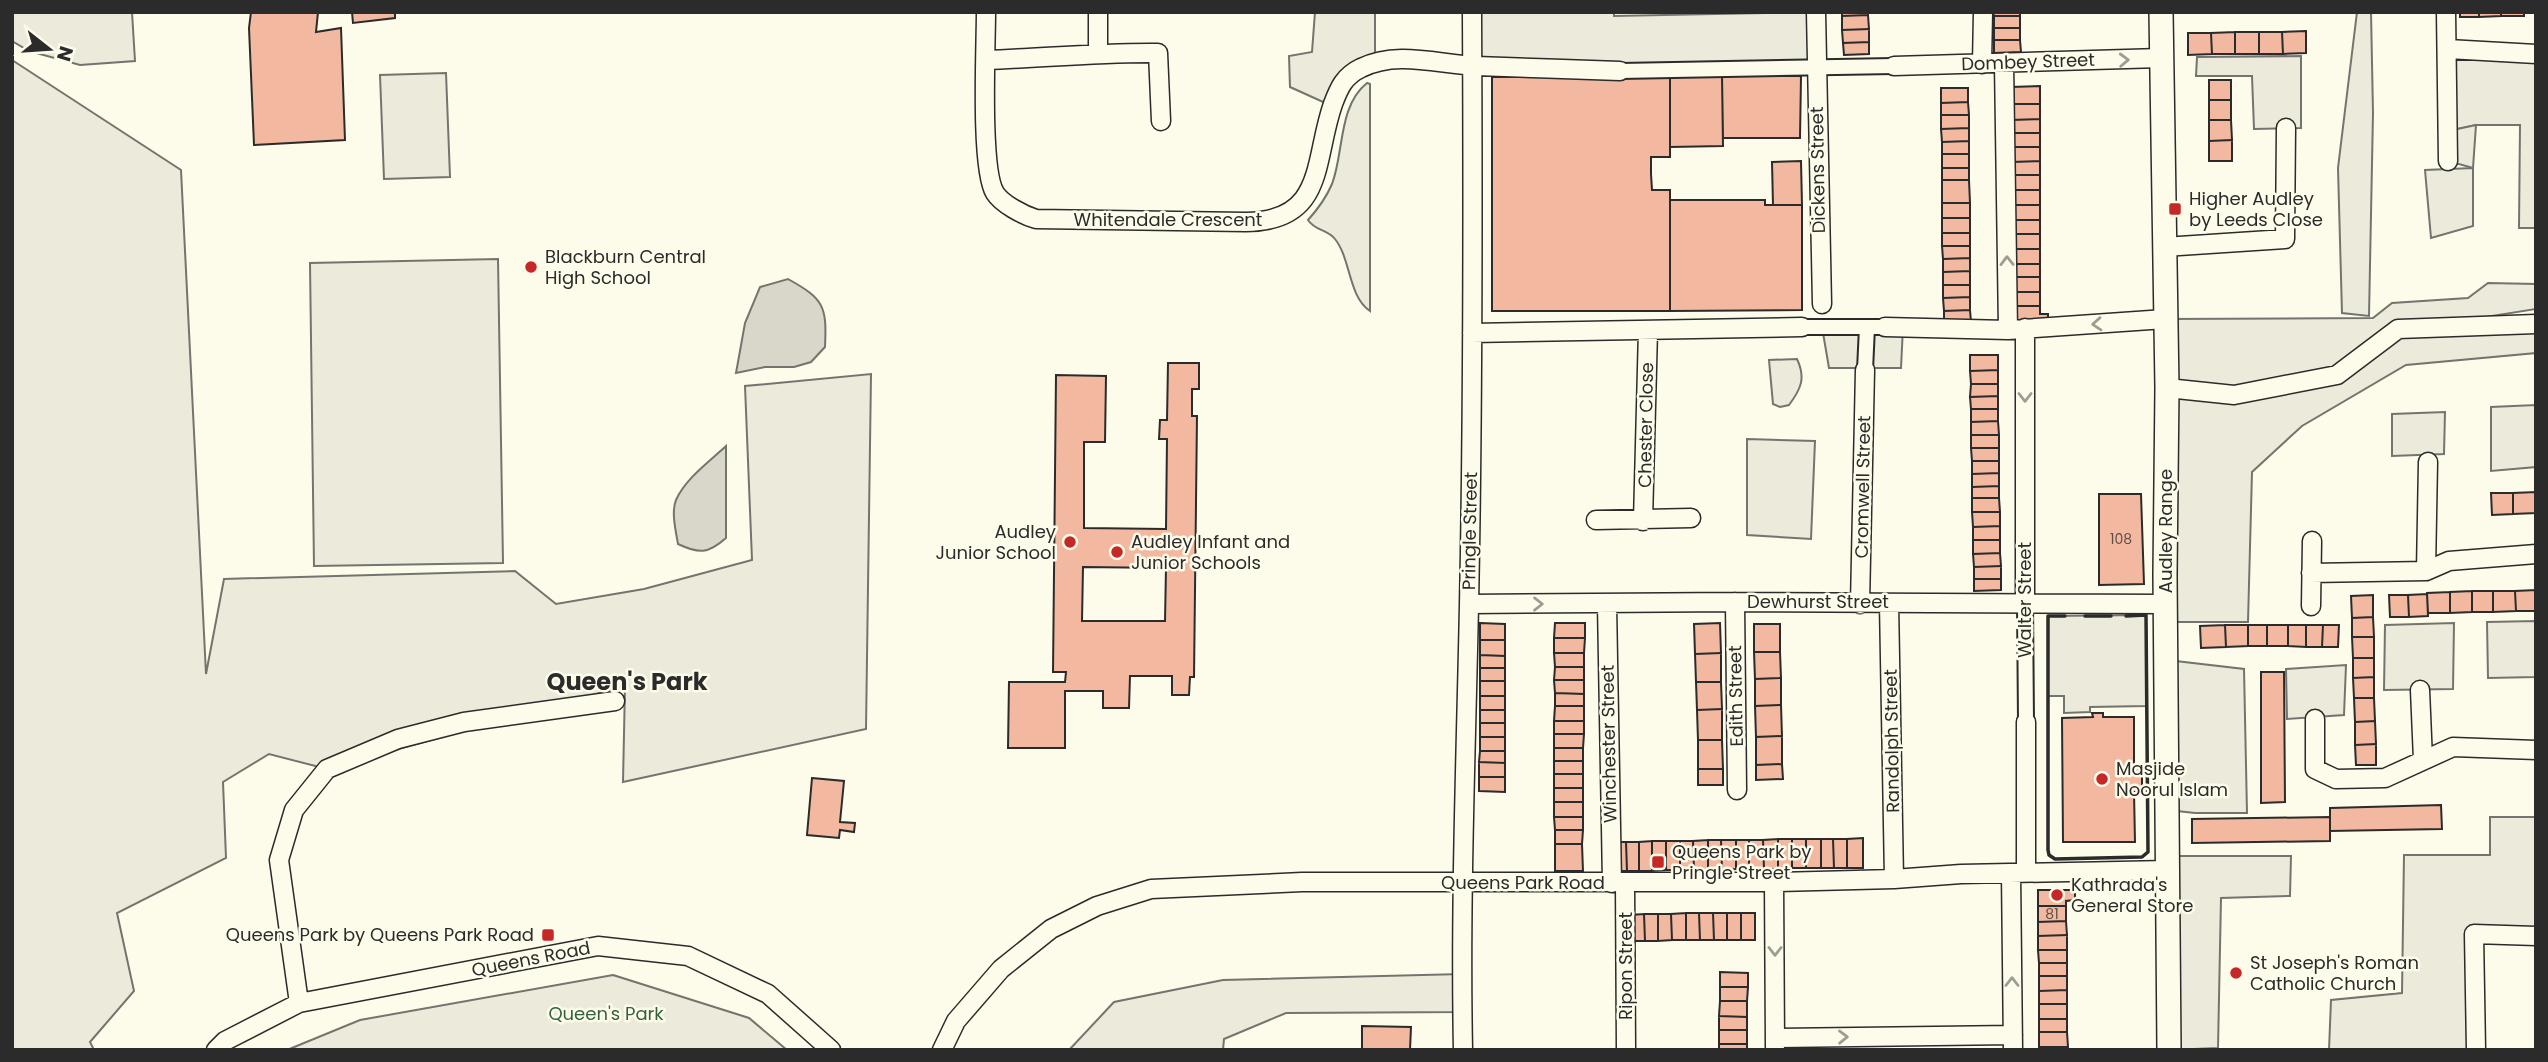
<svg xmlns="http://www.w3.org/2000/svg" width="2548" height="1062" font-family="Poppins,sans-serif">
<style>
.green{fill:#ecebdb;stroke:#74746e;stroke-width:2}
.parking{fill:#eceadb;stroke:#74746e;stroke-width:2}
.water{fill:#d8d7c9;stroke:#74746e;stroke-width:2}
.building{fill:#f2b8a0;stroke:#2b2b2b;stroke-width:2;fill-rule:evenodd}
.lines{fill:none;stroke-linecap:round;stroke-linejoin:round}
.pedestrian-casing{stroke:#2b2b2b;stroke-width:18}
.minor-casing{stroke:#2b2b2b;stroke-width:21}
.tertiary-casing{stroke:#2b2b2b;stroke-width:26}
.pedestrian{stroke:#fdfbea;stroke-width:14}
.minor{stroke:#fdfbea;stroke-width:18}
.tertiary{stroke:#fdfbea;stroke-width:23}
.wall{stroke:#2b2b2b;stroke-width:3.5}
.oneway{stroke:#9e9d94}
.poi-dot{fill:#c62828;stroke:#fdfbea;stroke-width:2.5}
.labels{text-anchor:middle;stroke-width:5;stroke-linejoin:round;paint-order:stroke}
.number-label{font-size:14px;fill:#5d4e48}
.street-label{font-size:18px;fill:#2b2b2b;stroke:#fdfbea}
.poi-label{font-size:18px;fill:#2b2b2b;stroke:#fdfbea;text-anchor:start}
.park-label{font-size:18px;fill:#34623c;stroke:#fdfbea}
.district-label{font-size:24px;font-weight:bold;fill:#2b2b2b;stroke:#fdfbea}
</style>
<rect width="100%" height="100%" fill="#fdfbea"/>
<path class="green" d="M1315,12H1375V62L1332,106L1290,87L1289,56L1312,52Z
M1474,12H1614V16L1812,12L1814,61L1621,66H1473Z
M2357,12H2371L2373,113L2369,316L2342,313L2338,168Z
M2448,49L2536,52V228H2519L2520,125H2476L2448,131Z
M2301,56V128L2254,129L2252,76H2196L2197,57Z
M12,60L181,170L206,674L224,579L515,571L556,604L644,589L752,560L745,386L871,374L866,729L623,782L625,686L327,769L269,754L223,782L226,858L117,913L134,991L90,1042L94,1050H12Z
M446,73L450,177L384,179L380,75Z
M1367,83L1370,84V311C1348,296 1351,259 1335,239C1327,229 1315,231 1308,220C1318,209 1326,198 1332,184C1344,153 1338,106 1367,83Z
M2473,168V226L2431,238L2425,170Z
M498,259L503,563L314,566L310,263Z
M2488,283L2536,284V309L2417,328L2536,331V353L2406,365L2302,426L2252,472L2248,622H2166L2165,319L2373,318L2392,303L2468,298Z
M1822,327H1903L1901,368H1829Z
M1797,359C1806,378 1801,389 1789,405L1780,407L1773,404L1769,360Z
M2536,405V467L2491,471V407Z
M2445,412L2444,454L2392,456V414Z
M2536,621V677L2488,678L2487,622Z
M2454,623L2453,689L2384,690L2385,625Z
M2167,660L2244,669L2247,813H2195L2168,810Z
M2346,665L2344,715L2287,719L2286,669Z
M2490,817H2536V936L2475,934L2476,1050H2329L2331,1000L2402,993L2404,855H2490Z
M2168,856H2291L2290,896L2221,898L2218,1048L2169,1050Z
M1463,974V1012L1286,1013L1224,1039L1223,1050H1069L1114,1002L1223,980Z
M613,975L749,1018L787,1050H287L360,1020Z"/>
<path class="parking" d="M12,12H132L135,61L80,65L29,51L12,41Z
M2476,125L2473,168L2448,161V131Z
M1747,439L1815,441L1811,539L1747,535Z
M2146,615L2147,706L2090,707V712L2064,713V696H2048V616Z"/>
<path class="water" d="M788,279C824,299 827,306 825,347L811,362L794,367H765L736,373L745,323L760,287Z
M726,446V538C708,554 699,554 678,544C676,532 671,512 676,500C685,479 710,461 726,446Z"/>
<path class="building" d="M251,12H318L316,32L341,28L345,140L254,145L249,28Z
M352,12H395V18L353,23Z
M1842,12H1868V15L1842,16Z
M1993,12H2020V16H1994Z
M2460,12H2479V17H2460Z
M2479,12H2501V16L2479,17Z
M2501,12H2524V16H2501Z
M1868,15L1869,29L1842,30V16Z
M1994,16H2020V28H1994Z
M1994,28H2020V40H1994Z
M1869,29V42L1843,43L1842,30Z
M2306,31V53L2283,54L2282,32Z
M2235,32H2259V54H2235Z
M2235,32V54H2212L2211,33Z
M2259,32H2282L2283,54H2259Z
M2188,33H2211L2212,54L2188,55Z
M1994,40H2020L2021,52L1994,53Z
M1869,42V54L1844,55L1843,43Z
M1670,76H1722L1723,146L1670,147Z
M1670,76V157H1651V174L1652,190H1670V311H1492V77Z
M1722,76H1801L1800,138H1723Z
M2209,80H2231V100H2209Z
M2040,86V104H2011V87Z
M1941,88H1968V102L1941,103Z
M2209,100H2231V120H2209Z
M1968,102L1969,115H1941V103Z
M2011,104H2040V119L2011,120Z
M1941,115H1969V128L1941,129Z
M2040,119V133H2012L2011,120Z
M2209,120H2231L2232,140L2209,141Z
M1969,128V141L1942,142L1941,129Z
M2012,133H2040V147H2012Z
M2232,140V161H2209V141Z
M1969,141V154H1942V142Z
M2012,147H2040V161L2012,162Z
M1942,154H1969V168H1942Z
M1801,161L1802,205H1773L1772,162Z
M2040,161V175H2012V162Z
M1942,168H1969V180H1942Z
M2012,175H2040V190H2013Z
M1942,180H1969L1970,203H1942Z
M2013,190H2040V205H2013Z
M1670,200H1765V205H1802V310L1670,311Z
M1942,203H1970V218H1942Z
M2013,205H2040V220H2013Z
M1942,218H1970V233H1942Z
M2013,220H2040V234H2013Z
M1942,233H1970V246H1942Z
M2013,234H2040V249H2013Z
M1942,246H1970V258L1943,259Z
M2013,249H2040V264H2013Z
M1970,258V271L1943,272V259Z
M2013,264H2040V277H2014Z
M1970,271V285H1943V272Z
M2014,277H2040V292H2014Z
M1943,285H1970V297L1943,298Z
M2014,292H2040V306H2013Z
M1970,297V310L1944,311L1943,298Z
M2013,306H2040V314H2048V323H2014Z
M1970,310L1971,322L1944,323V311Z
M1970,355H1998V370L1970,371Z
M1168,363H1199V389H1192V416H1197L1194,677H1190L1189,695H1172V676H1130L1129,708H1103V691H1065V748H1008L1009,682H1065L1066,672H1053L1056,375L1106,376L1105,442H1084V528L1166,529L1167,439H1159L1160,420H1167ZM1083,567L1166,568L1165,621H1082Z
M1998,370V384H1971L1970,371Z
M1971,384H1998V396L1970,397Z
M1998,396V409H1971L1970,397Z
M1971,409H1998V421L1971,422Z
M1998,421L1999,435H1971V422Z
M1971,435H1999V448H1971Z
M1971,448H1999V461H1972Z
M1972,461H1999V473L1972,474Z
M1999,473V486L1972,487V474Z
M1999,486V498H1972V487Z
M2536,492V513L2513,514V493Z
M2491,493H2513V514L2492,515Z
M2099,494H2141L2144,584L2099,585Z
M1972,498H1999L2000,512H1972Z
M1972,512H2000V526L1973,527Z
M2000,526V540H1973V527Z
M1973,540H2000V553L1973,554Z
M2000,553L2001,566L1974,567L1973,554Z
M2001,566V579H1974V567Z
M1974,579H2001V590L1974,591Z
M2536,590V611H2516L2515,591Z
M2472,591H2493V612H2472Z
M2472,591V612L2450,613V592Z
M2493,591H2515L2516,611L2493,612Z
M2450,592V613H2428L2427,593Z
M2427,594L2428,616L2409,617L2408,595Z
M2373,595V617L2352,618L2351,596Z
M2389,595H2408L2409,617H2390Z
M2373,617L2374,637H2352V618Z
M1480,623L1505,624V640H1480Z
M1555,623H1585V638H1554Z
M1720,623L1721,653L1695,654L1694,624Z
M1754,624H1780V652H1754Z
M2225,625L2226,647L2201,648L2200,626Z
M2225,625H2248V646L2226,647Z
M2248,625H2267V646H2248Z
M2267,625H2288V646H2267Z
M2288,625H2306V647L2288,646Z
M2306,625H2323L2322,647H2306Z
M2323,625H2339L2338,647H2322Z
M2352,637H2374V658H2353Z
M1554,638H1585L1584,653H1554Z
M1480,640H1505V656L1480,655Z
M1754,652H1780L1781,678L1755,679Z
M1554,653H1584V667H1555Z
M1721,653V682H1696L1695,654Z
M1480,655L1505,656V668H1480Z
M2353,658H2374V677L2353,678Z
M1555,667H1584V680H1554Z
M1480,668H1505V681H1480Z
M2261,672H2284L2285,802L2261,803Z
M2374,677V698H2354L2353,678Z
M1781,678V705L1755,706V679Z
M1554,680H1584V694L1555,693Z
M1480,681H1505V696H1480Z
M1696,682H1721L1722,709L1697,710Z
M1555,693L1584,694V706H1555Z
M1480,696H1505V710H1480Z
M2354,698H2374L2375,721L2355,722Z
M1781,705L1782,736L1756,737L1755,706Z
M1555,706H1584V721H1554Z
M1722,709V740H1698L1697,710Z
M1480,710H1505V723H1480Z
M2092,713H2103V717H2134V767H2142V792H2134L2135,842H2063L2062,718L2093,717Z
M1554,721H1584V734H1554Z
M2375,721L2376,744L2355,745V722Z
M1480,723H1505V737H1480Z
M1554,734H1584L1583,748H1554Z
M1782,736V764L1756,765V737Z
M1480,737H1505V751H1480Z
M1698,740H1722L1723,769H1698Z
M2376,744V765H2356L2355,745Z
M1554,748H1583V761H1554Z
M1480,751H1505V763L1479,762Z
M1554,761H1583V774H1554Z
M1479,762L1505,763V777H1479Z
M1782,764L1783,779L1756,780V765Z
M1698,769H1723V785H1698Z
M1554,774H1583V788H1554Z
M1479,777H1505V792L1479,791Z
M812,778L844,781L840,822L855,823L854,832L840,830L839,838L807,835Z
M1554,788H1583V802H1554Z
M1554,802H1583V817H1554Z
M2441,805L2442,829L2330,831V808Z
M1554,817H1583V830H1555Z
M2330,817V841L2192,843V819Z
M1555,830H1583L1582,844H1555Z
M1863,838V868H1847V839Z
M1778,839V869H1764L1763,840Z
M1778,839H1792V868L1778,869Z
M1792,839H1806V868H1792Z
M1806,839H1821V868H1806Z
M1821,839H1833L1834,868H1821Z
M1833,839H1847V868H1834Z
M1708,840V870H1694L1693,841Z
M1708,840H1721L1722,870H1708Z
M1721,840H1736V869L1722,870Z
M1736,840H1749V869H1736Z
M1749,840H1763L1764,869H1749Z
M1652,841V871H1639V842Z
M1652,841H1666V870L1652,871Z
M1666,841H1680V870H1666Z
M1680,841H1693L1694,870H1680Z
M1614,842H1626L1627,871H1615Z
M1626,842H1639V871H1627Z
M1555,844H1582L1583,871H1555Z
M2038,890H2075V900L2066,901V906H2038Z
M2038,906H2066V921L2038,922Z
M1686,913V940H1672L1671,914Z
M1686,913H1699L1700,940H1686Z
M1699,913H1713L1714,940H1700Z
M1713,913H1727V940H1714Z
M1727,913H1741V940H1727Z
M1741,913H1755V940H1741Z
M1644,914L1645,941H1631L1630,915Z
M1644,914H1658V941H1645Z
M1658,914H1671L1672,940L1658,941Z
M2066,921L2067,935L2038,936V922Z
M2067,935V950H2038V936Z
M2038,950H2067V963H2039Z
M2039,963H2067V976H2039Z
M1720,972L1748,973V987H1720Z
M2039,976H2067V990L2039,991Z
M1720,987H1748L1747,1001H1720Z
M2067,990V1004H2039V991Z
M1720,1001H1747V1017L1719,1016Z
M2039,1004H2067V1019H2039Z
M1719,1016L1747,1017V1030H1719Z
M2039,1019H2067V1032H2039Z
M1362,1026L1411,1027L1410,1050H1362Z
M1719,1030H1747V1044H1719Z
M2039,1032H2067L2068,1047H2039Z
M1719,1044H1747V1050H1719Z
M2039,1047H2068V1050H2039Z"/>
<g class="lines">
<defs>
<path id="pedestrian" d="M1620,71L1894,66
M1802,327H1885
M1865,370L1867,327
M2025,603L2026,722"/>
<path id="minor" d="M986,12C986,46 980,169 995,193C1002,204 1023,215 1036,219L1246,222C1326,221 1313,161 1333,104C1339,88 1344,76 1361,68C1397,50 1437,64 1476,66C1524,68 1572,69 1620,71
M1098,12V52
M1816,12L1822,304
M2446,12L2448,161
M2448,49L2536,54
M986,60C1044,58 1101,52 1158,53L1161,121
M2004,63L2008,330
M1982,64L1983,12
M1894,66L2161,58
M2164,247L2285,239L2286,128
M1885,327L2008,330L2165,319
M1472,333L1802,327
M2167,388L2234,395L2337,375L2398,329L2536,324
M1596,520L1691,518
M1643,521L1648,330
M2426,571L2428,462
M2311,573L2426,571L2449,561L2536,554
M1735,602L1737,790
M1889,603L1894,879
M2025,603V328
M1469,604L1735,602L2166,604
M1607,604L1612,883
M1860,604L1865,370
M2311,606L2312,541
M2420,690L2423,760
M2315,719V769L2336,779L2385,778L2453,747L2536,750
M2026,722V872
M2011,873L2013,1050
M1774,882L1775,1047
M1625,883L1626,1050
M299,1003L279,860L294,810L327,769L398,739L464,722L615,701
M1775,1038L2013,1035
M216,1050L225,1041L299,1003L598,946L688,956L768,994L831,1050
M942,1050L956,1021L1001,969L1051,929L1097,906L1151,889L1302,882H1774L1894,879L1961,874L2168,870
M1463,1050C1460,902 1466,753 1469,605C1473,408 1473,210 1472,12
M2476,1050L2474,934L2536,936"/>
<path id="tertiary" d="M2161,12L2167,388L2165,575L2169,1050"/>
</defs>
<use href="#pedestrian" class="pedestrian-casing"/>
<use href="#minor" class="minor-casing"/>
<use href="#tertiary" class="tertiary-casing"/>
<use href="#pedestrian" class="pedestrian"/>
<use href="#minor" class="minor"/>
<use href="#tertiary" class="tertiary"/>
<path class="wall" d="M2065,616H2048V850L2049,855L2055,859L2142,857L2148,852L2146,615L2126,616
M2085,616H2111"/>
</g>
<defs><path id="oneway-chevron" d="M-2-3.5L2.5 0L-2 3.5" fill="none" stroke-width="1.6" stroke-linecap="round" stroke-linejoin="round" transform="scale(1.75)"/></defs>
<g class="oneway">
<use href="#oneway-chevron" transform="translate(2124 60) rotate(-2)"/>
<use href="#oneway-chevron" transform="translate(2007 261) rotate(-91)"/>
<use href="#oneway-chevron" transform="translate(2097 324) rotate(176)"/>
<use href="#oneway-chevron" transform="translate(2025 397) rotate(90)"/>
<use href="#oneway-chevron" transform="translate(1538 604)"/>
<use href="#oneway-chevron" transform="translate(1775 951) rotate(90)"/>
<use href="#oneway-chevron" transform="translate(2012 982) rotate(-90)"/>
<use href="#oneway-chevron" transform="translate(1843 1037) rotate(-1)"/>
</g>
<g class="poi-dot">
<rect x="2168" y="202" width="14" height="14" rx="3.5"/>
<circle cx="531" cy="267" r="7"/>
<circle cx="1070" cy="542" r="7"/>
<circle cx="1117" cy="552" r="7"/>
<circle cx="2102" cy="779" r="7"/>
<rect x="1651" y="855" width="14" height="14" rx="3.5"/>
<circle cx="2057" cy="895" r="7"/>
<rect x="541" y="928" width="14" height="14" rx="3.5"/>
<circle cx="2236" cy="973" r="7"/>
</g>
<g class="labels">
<g class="number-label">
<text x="2121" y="544">108</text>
<text x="2052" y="919">81</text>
</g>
<g class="street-label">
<text transform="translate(2028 62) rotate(-2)" y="6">Dombey Street</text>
<text transform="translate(1818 170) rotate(-91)" y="6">Dickens Street</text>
<text x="1168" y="226">Whitendale Crescent</text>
<text transform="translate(1646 425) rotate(-89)" y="6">Chester Close</text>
<text transform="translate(1863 487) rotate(-89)" y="6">Cromwell Street</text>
<text transform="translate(1470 531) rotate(-89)" y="6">Pringle Street</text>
<text transform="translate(2166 531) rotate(-90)" y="6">Audley Range</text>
<text transform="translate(2025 600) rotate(-90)" y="6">Walter Street</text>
<text x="1818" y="608">Dewhurst Street</text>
<text transform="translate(1736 696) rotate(-91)" y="6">Edith Street</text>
<text transform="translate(1892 741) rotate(-91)" y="6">Randolph Street</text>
<text transform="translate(1609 744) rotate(-91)" y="6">Winchester Street</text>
<text x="1523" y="889">Queens Park Road</text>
<text transform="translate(531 959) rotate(-11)" y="6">Queens Road</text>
<text transform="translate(1626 966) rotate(-90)" y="6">Ripon Street</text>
</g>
<g class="poi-label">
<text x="2189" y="205">Higher Audley<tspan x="2189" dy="21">by Leeds Close</tspan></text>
<text x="545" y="263">Blackburn Central<tspan x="545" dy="21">High School</tspan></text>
<text x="1056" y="538" text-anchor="end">Audley<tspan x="1056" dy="21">Junior School</tspan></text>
<text x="1131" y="548">Audley Infant and<tspan x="1131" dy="21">Junior Schools</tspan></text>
<text x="2116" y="775">Masjide<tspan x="2116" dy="21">Noorul Islam</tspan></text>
<text x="1672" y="858">Queens Park by<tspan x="1672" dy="21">Pringle Street</tspan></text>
<text x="2071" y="891">Kathrada's<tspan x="2071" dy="21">General Store</tspan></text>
<text x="534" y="941" text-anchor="end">Queens Park by Queens Park Road</text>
<text x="2250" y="969">St Joseph's Roman<tspan x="2250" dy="21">Catholic Church</tspan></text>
</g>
<g class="park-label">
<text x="606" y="1020">Queen's Park</text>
</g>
<g class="district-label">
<text x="627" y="690">Queen's Park</text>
</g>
</g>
<rect width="2548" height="1062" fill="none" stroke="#2b2b2b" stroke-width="28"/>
<g transform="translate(49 49) rotate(107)" stroke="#fdfbea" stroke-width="5" paint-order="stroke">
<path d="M0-5L12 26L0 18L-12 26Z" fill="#2b2b2b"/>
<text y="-10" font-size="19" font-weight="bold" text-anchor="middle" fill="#2b2b2b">N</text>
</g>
</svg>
